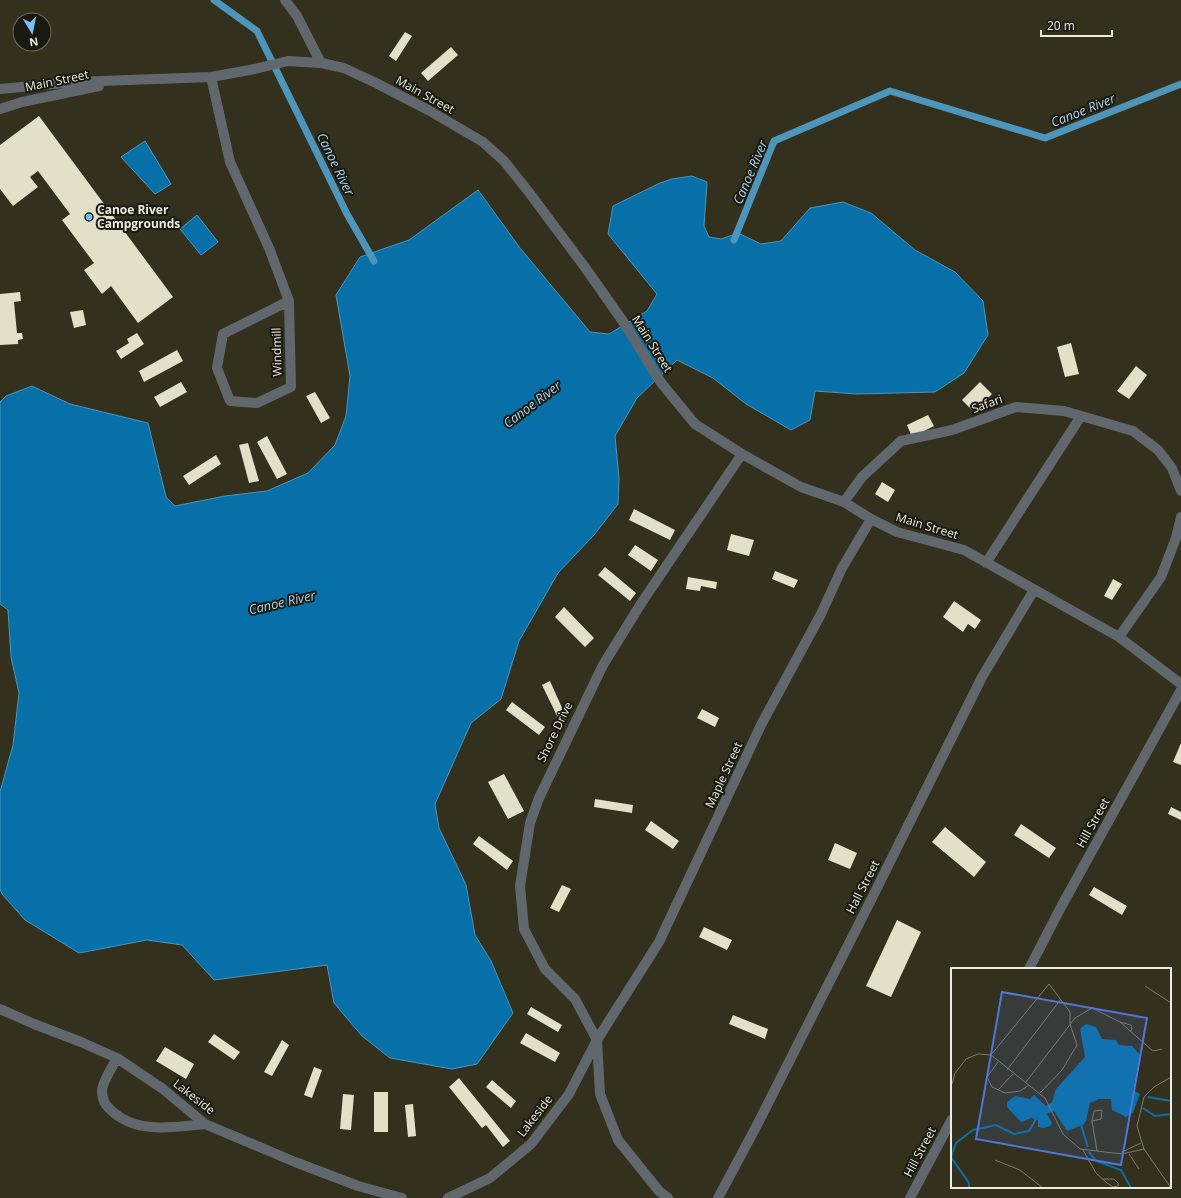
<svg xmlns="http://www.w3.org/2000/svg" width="1181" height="1198" font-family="'Open Sans',sans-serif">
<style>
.water{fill:#0870a9;stroke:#4d95ba}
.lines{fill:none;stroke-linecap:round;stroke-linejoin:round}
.stream{stroke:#4d95ba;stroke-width:7}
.building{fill:#e2e0c8}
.minor{stroke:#60686e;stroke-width:10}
.poi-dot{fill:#76c0f7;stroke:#1a1910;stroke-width:1.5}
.labels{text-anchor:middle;stroke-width:4;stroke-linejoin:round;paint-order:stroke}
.street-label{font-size:12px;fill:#edece1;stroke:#1a1910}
.poi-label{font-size:12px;font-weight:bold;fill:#edece1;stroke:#1a1910;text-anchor:start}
.water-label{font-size:13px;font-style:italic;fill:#a9d1f0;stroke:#1a1910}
.inset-river{fill:none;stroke:#0870a9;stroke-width:2}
.inset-road{fill:none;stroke:#7d7c6c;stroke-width:1}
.view{fill:#5176da;fill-opacity:0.15;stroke:#5176da;stroke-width:2}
.inset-edge{fill:none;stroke:#edece1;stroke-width:2}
</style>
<rect width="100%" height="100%" fill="#33311e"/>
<path class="water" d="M145,141L171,184L155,194L121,157Z
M692,176L707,182L704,226L709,237L721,239L738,233L761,244L781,241L810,208L843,202L871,213L915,250L955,272L983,301L988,335L964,373L935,392L857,394L815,391L810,420L791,430L746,404L713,378L677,360L637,398L615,436L619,478L618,504L594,535L558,573L519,641L501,699L471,723L435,804L439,828L466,885L475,935L491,961L513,1013L477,1064L452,1069L390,1058L362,1036L334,1003L327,965L214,980L182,945L147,940L79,953L25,920L2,894L0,889V792L13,745L19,693L11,657L8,610L0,604V402L6,396L32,386L70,404L148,423L166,497L175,506L225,496L267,491L308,473L335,445L346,416L350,376L336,295L360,257L409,240L478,190L520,248L590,332L609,334L647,311L657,294L608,234L613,206L660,183L672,179Z
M197,215L218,242L201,255L180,229Z"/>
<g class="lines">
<path class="stream" d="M214,0L257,31L347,214L374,261
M734,240L774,141L890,91L1045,138L1181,84"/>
</g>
<path class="building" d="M405,32L412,36L396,61L389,56Z
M451,47L458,55L428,81L421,73Z
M39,116L173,297L138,323L111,286L102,294L84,270L94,263L62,220L70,214L38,171L30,177L38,187L13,206L0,189V145Z
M20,292L21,301L14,302L17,333H22L23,339L18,340V344L0,345V294Z
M83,310L86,325L74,328L70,312Z
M137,333L144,344L121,359L116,351L129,343L127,339Z
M1071,343L1079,374L1065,377L1057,347Z
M177,350L183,361L144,382L139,371Z
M1136,366L1147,375L1129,399L1117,391Z
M181,382L187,392L160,407L154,397Z
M980,382L992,394L974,412L962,400Z
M315,392L330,418L321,423L306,396Z
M928,415L934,426L912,437L907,425Z
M267,436L287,474L277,479L257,442Z
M248,443L259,481L249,483L239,445Z
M216,455L221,464L189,485L183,476Z
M882,482L895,490L888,502L875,494Z
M634,509L675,530L670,540L629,520Z
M731,534L754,540L749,556L727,550Z
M635,545L658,560L651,571L628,555Z
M605,567L636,593L630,601L598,575Z
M775,571L798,580L794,588L772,579Z
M688,577L717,582L716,589L701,586L700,591L686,589Z
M1113,579L1122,584L1112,600L1104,596Z
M954,601L981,620L975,629L968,624L963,632L943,617Z
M564,607L594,638L585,647L555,617Z
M550,681L567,719L560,722L542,685Z
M512,702L545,727L539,735L506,710Z
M702,709L719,718L715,727L697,718Z
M1181,743V765L1173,762Z
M504,774L524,811L508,819L488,782Z
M595,799L633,805L632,813L594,807Z
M1171,807L1181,812V820L1168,814Z
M651,821L679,841L673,849L645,830Z
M1021,824L1056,848L1049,858L1014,835Z
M945,827L986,862L974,877L932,842Z
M479,836L513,861L507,870L473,844Z
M835,843L857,853L850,869L828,860Z
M562,885L571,889L559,912L550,908Z
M1094,887L1127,906L1122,915L1089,895Z
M897,920L921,932L891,997L866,986Z
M704,927L732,940L727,950L699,937Z
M531,1007L562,1025L558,1032L527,1014Z
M733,1015L768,1029L765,1039L729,1024Z
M526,1033L560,1053L555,1062L520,1043Z
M214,1034L240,1052L234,1060L208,1042Z
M282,1040L289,1045L272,1076L264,1072Z
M165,1047L194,1064L186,1079L156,1061Z
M314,1067L322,1070L312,1098L304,1095Z
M459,1078L510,1141L503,1147L486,1125L482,1128L449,1087Z
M492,1080L516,1101L511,1108L486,1087Z
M374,1092H388V1132H374Z
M343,1094L354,1095L351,1130L340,1129Z
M413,1104L416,1136L408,1137L405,1105Z"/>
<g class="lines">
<path class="minor" d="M285,0L297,16L321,63
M211,77L230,162L269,248L289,301L291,387L257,403L230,401L217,368L223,334L289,301
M0,89L74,82L211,77L255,69L288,61L321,63L344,68L376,83L430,111L483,142L504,161L528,191L584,266L622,320L662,384L695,424L742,454L801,487L844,502L871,519L897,532L964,550L1119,637L1181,684
M0,109L22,102L99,86
M844,502L862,477L901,441L952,430L1016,407L1064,411L1133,431L1158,450L1172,468L1181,491
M986,563L1081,416
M1119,637L1161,577L1176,538L1181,517
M1029,969L1061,907L1181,690
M0,1009L34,1024L81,1042L117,1058L163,1089L205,1124L295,1162L358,1186L402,1198
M117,1058C113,1066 102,1082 102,1091C102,1101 106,1106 113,1112C138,1134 174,1127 205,1124
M448,1198L490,1178L531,1144L569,1094L597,1040L659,942L762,723L821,614L842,568L871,519
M668,1198L659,1191L618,1140L600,1094L597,1040L575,999L545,969L524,929L520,886L530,823L539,798L603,665L642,602L742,454
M718,1198L756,1127L872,898L982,677L1034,590
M910,1198L952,1119"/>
</g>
<circle class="poi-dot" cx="89" cy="217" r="4"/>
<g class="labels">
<g class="street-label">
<text transform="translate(57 81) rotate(-12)" y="4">Main Street</text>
<text transform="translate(425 95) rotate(29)" y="4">Main Street</text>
<text transform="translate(652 344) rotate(58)" y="4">Main Street</text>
<text transform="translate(277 352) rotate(-91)" y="4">Windmill</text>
<text transform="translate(987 404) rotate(-20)" y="4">Safari</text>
<text transform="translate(927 526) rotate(17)" y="4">Main Street</text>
<text transform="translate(555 732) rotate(-64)" y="4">Shore Drive</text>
<text transform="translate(724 775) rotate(-65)" y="4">Maple Street</text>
<text transform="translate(1093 823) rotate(-61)" y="4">Hill Street</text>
<text transform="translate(863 887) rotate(-63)" y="4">Hall Street</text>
<text transform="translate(194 1097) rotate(38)" y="4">Lakeside</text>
<text transform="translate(535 1116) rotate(-52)" y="4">Lakeside</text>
<text transform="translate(920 1152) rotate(-62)" y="4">Hill Street</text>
</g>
<g class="poi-label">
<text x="97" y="214">Canoe River<tspan x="97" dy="14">Campgrounds</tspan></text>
</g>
<g class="water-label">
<text transform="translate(1083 110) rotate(-22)" y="5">Canoe River</text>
<text transform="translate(336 164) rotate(64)" y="5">Canoe River</text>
<text transform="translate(750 172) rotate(-67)" y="5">Canoe River</text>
<text transform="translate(532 404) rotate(-37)" y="5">Canoe River</text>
<text transform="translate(282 602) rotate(-13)" y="5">Canoe River</text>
</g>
</g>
<g transform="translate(951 968)">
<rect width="220" height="220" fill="#33311e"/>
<path d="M135,56L145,59L151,71L165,72L168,77L181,78L189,87L182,122L189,126L182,145L175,149L161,142L160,131H148L139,135L135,153L132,157L116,163L103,143L96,146L101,155L99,158L93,160L87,159V152L80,150L71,154L68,152L56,139V134L64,128L79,131L83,127L95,138L101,134L105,121L134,89L129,61Z" fill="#0870a9"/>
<path class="inset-river" d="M197,129L220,133M192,140L204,148L220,146M130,157L137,179M138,184L145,193L170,202L180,220M18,220V215L0,189L5,175L22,162L45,157L63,166L78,163L85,151"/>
<path class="inset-road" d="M194,18L220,35M169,54L180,57L181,61L179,64M40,87L98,16L119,44V56L126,77L111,102L89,125M47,94L36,109L41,119L54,125L69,123L78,117M56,102L110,31M75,114L124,50L141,40L169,54L202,83L211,81M1,116L4,105L15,91L27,86L40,87L94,130L112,166L129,181L171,186L193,181M47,122L62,106M141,153L150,151L151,142L143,143L141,153L146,183M132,182L145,205L156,215L162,219L167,218V215L163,211H152M171,184L190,175M178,186L188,201M44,192L69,202L92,220M220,220L193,181L186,158L193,129L203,119L220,109"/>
<path class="view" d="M51,24L196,50L170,197L25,171Z"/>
<rect width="220" height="220" class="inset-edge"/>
</g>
<g transform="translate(32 32) rotate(170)"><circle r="19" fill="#1a1910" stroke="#6e6d64"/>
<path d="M0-3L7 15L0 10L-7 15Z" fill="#76c0f7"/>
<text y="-6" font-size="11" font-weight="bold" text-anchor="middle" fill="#edece1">N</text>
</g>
<path d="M1041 30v6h71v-6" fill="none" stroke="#edece1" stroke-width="2"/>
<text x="1047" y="30" font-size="12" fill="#edece1" stroke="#1a1910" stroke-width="3" paint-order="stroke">20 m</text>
</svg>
